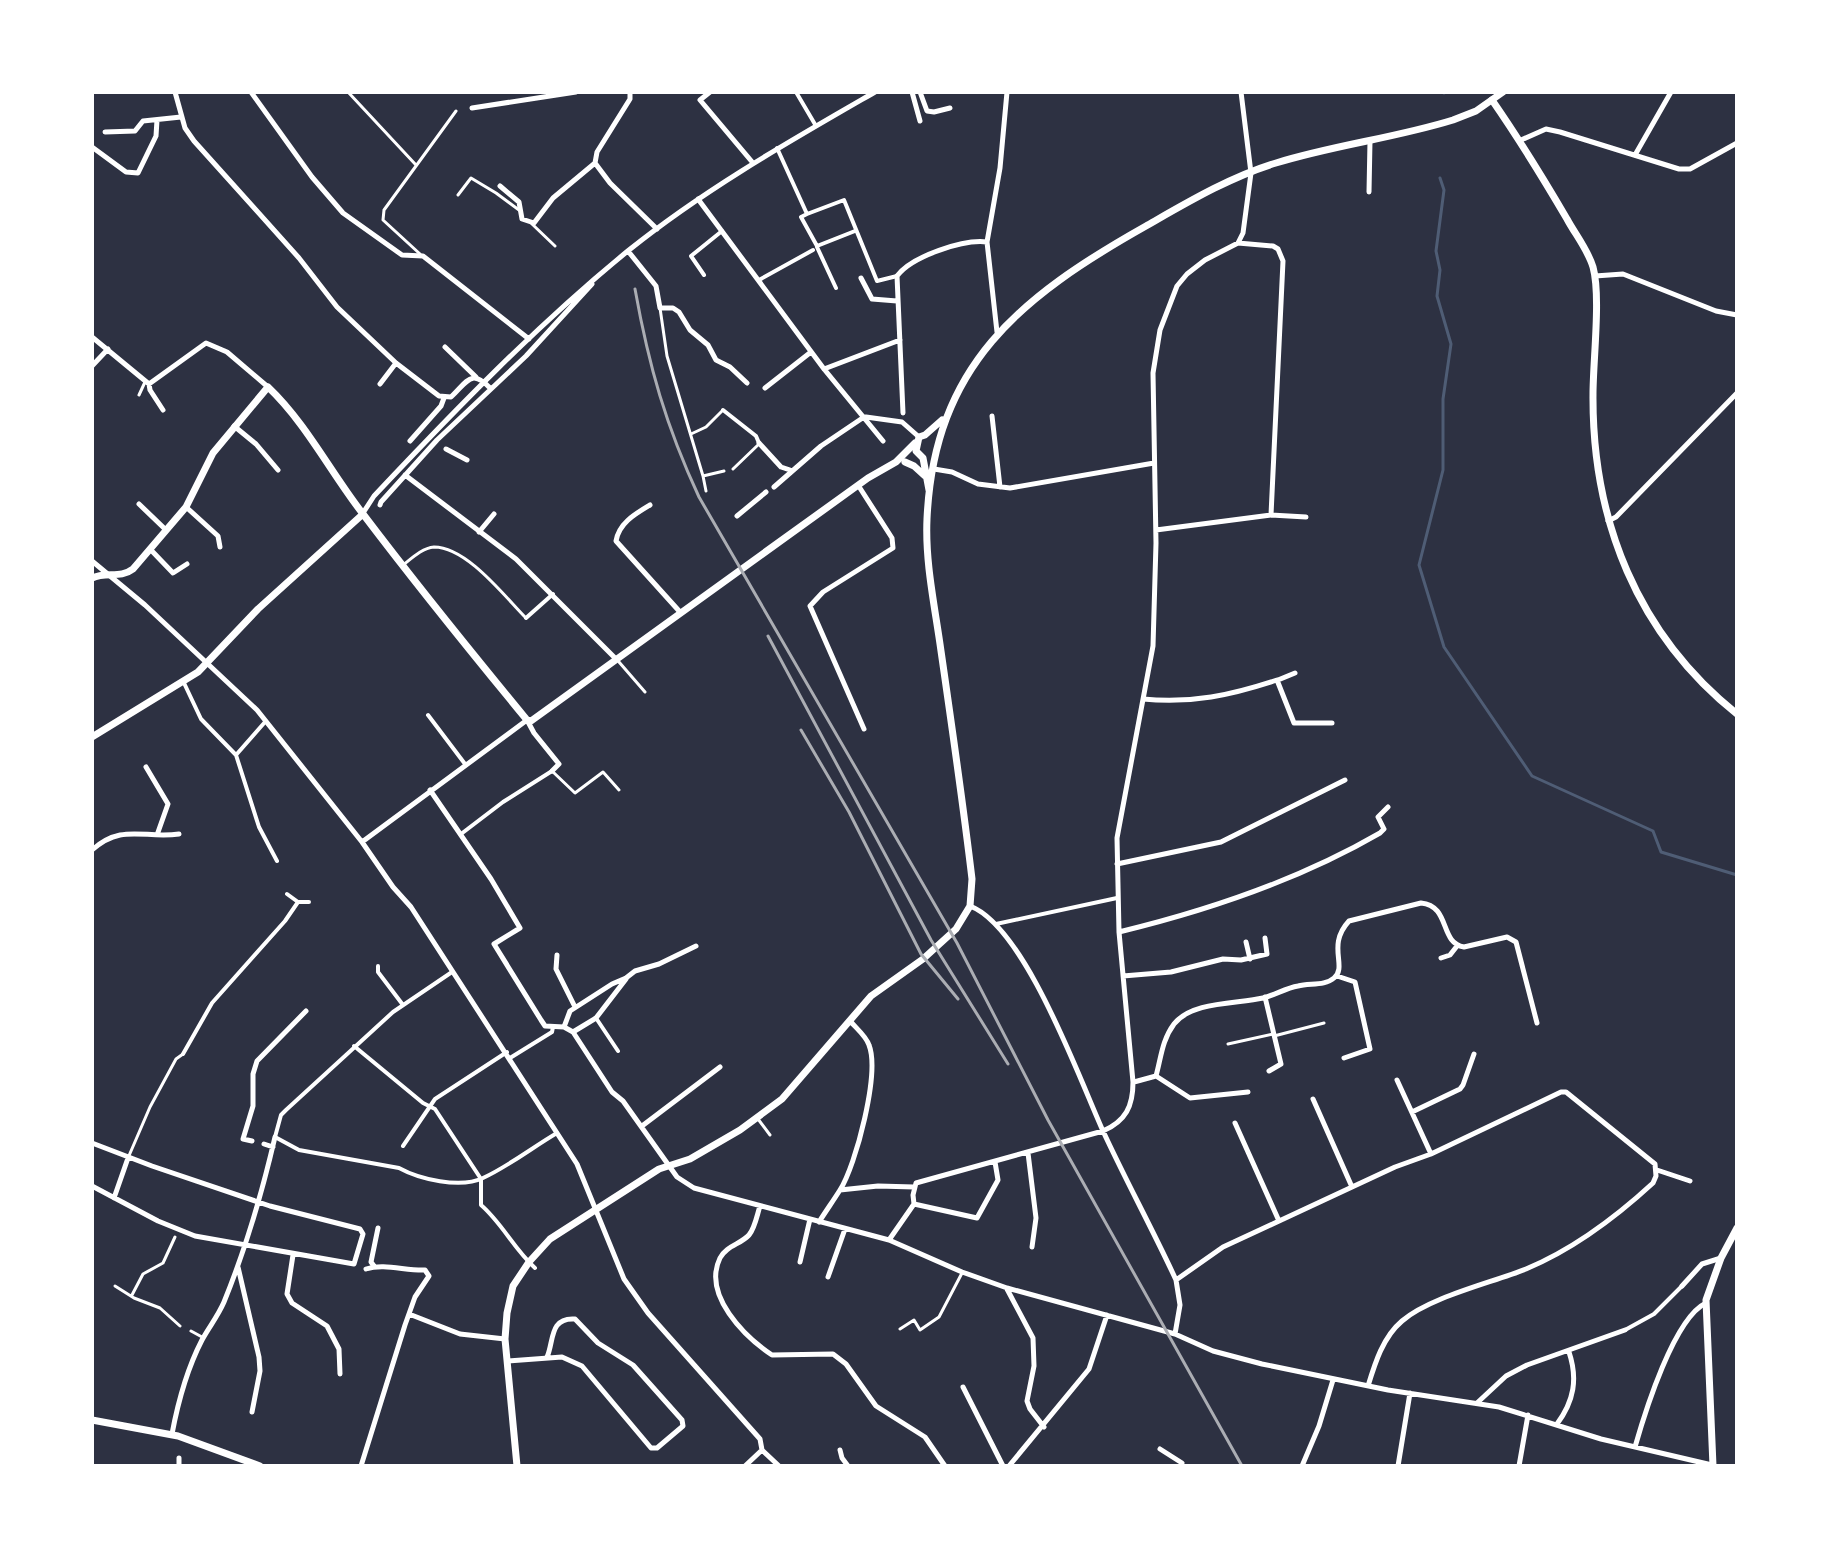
<svg xmlns="http://www.w3.org/2000/svg" width="1829" height="1558" font-family="'Nunito Sans',sans-serif">
<style>
.lines{fill:none;stroke-linecap:round;stroke-linejoin:round}
.stream{stroke:#4f5d75;stroke-width:3}
.service{stroke:#fff;stroke-width:3}
.pedestrian{stroke:#fff;stroke-width:4}
.minor{stroke:#fff;stroke-width:5}
.tertiary{stroke:#fff;stroke-width:7}
.secondary{stroke:#fff;stroke-width:7}
.rail{stroke:#abadb3;stroke-width:3}
</style>
<rect width="100%" height="100%" fill="#2d3142"/>
<g class="lines">
<path class="stream" d="M1444,93V92
M1440,178L1444,190L1436,251L1440,270L1437,296L1451,344L1443,399V470L1419,565L1444,647L1532,776L1653,831L1661,852L1737,875"/>
<path class="service" d="M348,92L416,165
M458,195L471,178L496,193L519,210
M532,224L555,246
M420,254L383,220L384,210L456,111
M660,308L667,356L703,476L724,471
M139,395L145,382
M691,434L706,427L723,410
M733,469L759,444
M703,476L706,491
M402,566C411,559 422,548 434,547C467,547 505,597 526,618
M619,662L645,692
M552,771L575,793L603,772L619,790
M1274,1036L1324,1023
M1228,1044L1273,1034
M758,1119L770,1135
M128,1158L150,1107L176,1059L183,1054
M115,1286L134,1298L160,1308L180,1326
M132,1295L143,1274L163,1263L175,1237
M900,1329L914,1320L920,1330L939,1317L962,1273
M191,1331L202,1337"/>
<path class="pedestrian" d="M796,92L816,126
M777,148L807,214L844,200L877,281L897,276
M807,214L801,217L817,246L855,231
M817,247L836,288
M704,275L691,256L722,231
M759,280L813,250
M723,410L756,436L759,443
M526,618L553,594
M184,683L201,719L236,755L259,827L277,861
M428,715L465,764
M236,755L265,722
M461,834L503,802L552,771
M287,894L298,902
M298,902H309
M996,924L1117,898
M378,966V972L403,1005
M452,972L393,1012L286,1110L281,1115L275,1137L299,1150L399,1168C419,1179 460,1189 483,1178C509,1166 533,1147 557,1133
M596,1018L618,1051
M354,1046L423,1103L435,1109L481,1179V1205C502,1223 514,1249 535,1268
M183,1054L212,1003L285,921L298,902
M510,1058L552,1032L553,1027
M403,1146L435,1099L507,1052
M1625,1330L1654,1314L1682,1286"/>
<path class="minor" d="M175,92L185,128L194,141L299,258L337,307L396,363L439,396L451,397C468,381 471,368 491,389
M251,92L312,177L343,213L402,255L423,256L529,339
M630,92V99L597,152L595,163L610,183L657,229
M710,92L700,100L753,163
M912,92L920,121
M920,92L927,111L934,112L950,108
M472,108L576,92
M105,132L135,131L143,121L181,117
M1521,140L1546,129L1560,132L1679,169H1690L1737,143
M92,147L126,172L138,173L156,136L157,120
M1635,155L1671,92
M500,186L519,202L522,219L534,223L553,198L595,163
M1369,192L1370,141
M698,199L824,369L883,441
M1238,243L1273,246L1278,249L1283,261L1271,515
M628,251L656,286L660,308H673L679,312L690,330L708,345L716,360L730,367L747,383
M1595,276L1623,274L1716,311L1737,315
M861,278L872,299L897,301
M997,332L987,242L1000,168L1007,92
M92,337L149,384L206,343L227,352L268,387
M445,347L476,377
M92,366L108,349
M824,369L900,340
M149,384L150,390L163,410
M380,384L396,363
M765,388L811,352
M903,413L897,276C912,256 964,239 987,242
M992,416L1000,487
M866,417L902,422L919,437
M234,426L256,444L278,470
M410,441L441,406L444,398
M759,443L781,467L790,470
M446,449L467,460
M934,469L952,472L978,484L1010,488L1154,463
M405,475L516,559L616,659
M858,485L892,538L893,548L823,592L810,606L864,729
M774,487L821,446L864,417
M139,504L166,530
M380,505L381,502L437,440L526,356L592,284
M650,505C635,514 619,523 616,541L680,612
M186,507L218,536L220,547
M363,513L374,496C455,410 537,325 629,250C705,189 790,141 875,92
M737,516L766,492
M1608,521L1616,517L1737,393
M1156,530L1271,515L1306,517
M479,532L494,514
M150,549L173,573L187,564
M92,561L145,605L257,710L362,842L393,887L411,907L577,1164L624,1279L648,1313L760,1439L762,1450L779,1466
M1278,680L1295,673
M1143,699C1191,704 1232,695 1277,680L1294,723H1332
M146,767L168,804L157,835
M430,790L491,879L520,928L494,944L541,1020L545,1026L564,1027L573,1032L612,1092L623,1101L677,1177L694,1188L889,1240L962,1272L1007,1288L1175,1334L1213,1351L1262,1364L1388,1390L1499,1407L1601,1439L1712,1465
M362,842L527,720L534,733L559,764L552,771
M92,850C122,823 144,839 179,834
M1117,864L1221,842L1345,780
M970,906C1025,927 1079,1078 1103,1131C1126,1181 1153,1230 1176,1280L1180,1305L1175,1334
M1119,932C1210,910 1299,880 1380,833L1384,829L1378,817L1388,807
M1246,942L1250,959
M557,955L556,969L575,1007
M1441,958L1450,955L1457,946
M1123,976L1171,972L1223,959L1241,960L1267,954L1265,938
M1337,976L1355,982L1370,1049L1344,1058
M1265,997L1281,1064L1269,1071
M564,1027L570,1011L612,984L626,978L635,971L659,964L696,946
M573,1032L596,1018L626,979
M1156,1076L1190,1098L1248,1092
M1397,1080L1431,1154
M1134,1082L1156,1076C1161,1058 1162,1040 1174,1024C1192,1001 1237,1004 1263,998C1275,995 1286,988 1298,986C1310,983 1325,986 1334,978C1348,966 1326,946 1349,921L1421,903C1451,906 1439,943 1464,947L1507,937L1516,942L1537,1023
M1313,1099L1352,1187
M1412,1112L1460,1089L1463,1085L1474,1054
M1235,1123L1279,1221
M642,1126L720,1067
M252,1141L243,1139L253,1106V1074L257,1061L306,1011
M92,1143L152,1166L270,1206L360,1229L363,1234L354,1264L195,1236L158,1221L92,1186
M264,1144L273,1147
M1028,1153L1036,1218L1032,1247
M1657,1170L1690,1181
M840,1190L878,1186L914,1187
M114,1198L128,1158
M914,1204L977,1218L998,1180L995,1162
M760,1206C757,1215 755,1228 749,1235C741,1244 726,1246 720,1258C702,1295 745,1337 772,1355L833,1354L846,1364L876,1406L925,1437L945,1466
M819,1222C826,1211 833,1201 840,1190C856,1165 880,1073 869,1045C866,1036 857,1029 850,1021
M889,1240L914,1204L913,1195L916,1183L1103,1131C1126,1121 1133,1106 1133,1082L1119,932L1117,838L1153,646L1156,543L1153,373L1160,330L1177,286L1187,274L1205,260L1238,243L1243,233L1251,173L1241,92
M293,1255L287,1294L292,1303L327,1326L339,1349L340,1374
M800,1262L810,1219
M374,1266L371,1262L378,1228
M238,1267L259,1357L260,1371L252,1412
M828,1277L845,1229
M1176,1280L1223,1247L1395,1167L1431,1154L1561,1092H1566L1655,1164L1656,1176L1653,1183C1615,1218 1574,1249 1526,1269C1491,1283 1430,1297 1402,1321C1383,1337 1375,1363 1368,1386
M1682,1286L1702,1264L1721,1258
M1007,1289L1033,1338L1034,1366L1027,1401L1030,1409L1044,1427
M409,1314L460,1334L505,1339
M507,1361L562,1357L582,1366L651,1448H657L683,1426L682,1420L633,1365L598,1343L575,1319C549,1317 554,1342 547,1357
M963,1387L1003,1466
M1477,1403L1506,1376L1527,1365L1625,1330
M1557,1424C1574,1401 1578,1379 1569,1352
M172,1434C178,1402 187,1369 202,1340C209,1327 218,1316 224,1302C246,1248 262,1193 275,1137
M1635,1447C1645,1412 1674,1318 1706,1303
M1160,1449L1182,1463L1180,1466
M840,1450L842,1458L848,1466
M179,1458V1466
M361,1466L405,1325L415,1297L429,1276L425,1270C406,1271 384,1263 366,1269
M745,1466L762,1450
M1009,1466L1089,1369L1107,1315
M1302,1466L1319,1426L1333,1380
M1398,1466L1410,1393
M1519,1466L1528,1415"/>
<path class="tertiary" d="M1492,100C1519,139 1543,178 1567,219C1575,234 1588,250 1593,267C1601,296 1593,361 1593,394C1592,520 1637,634 1737,714
M92,578C106,571 120,579 133,569L186,507L213,453L268,387C306,423 331,473 363,514C416,584 471,652 527,720L531,721L868,478L896,462L915,443
M92,737L198,672L258,609L363,514
M1713,1466L1706,1300L1721,1258L1737,1228"/>
<path class="secondary" d="M905,462L914,466L925,476
M929,490L923,458L916,451L919,437L925,435L942,420
M92,1420L178,1436L260,1466
M517,1466L505,1339L507,1313L513,1286L529,1262L550,1239L659,1169L690,1159L740,1130L782,1099L871,996L923,959L956,929L970,906L972,879C963,803 952,727 941,651C935,607 925,563 927,519C934,365 1020,297 1146,226C1188,202 1230,177 1276,163C1334,145 1395,138 1453,120L1476,111L1503,92"/>
<path class="rail" d="M635,289C649,367 666,426 699,497L957,943L1048,1120L1242,1466
M768,636L931,940L1008,1064
M801,730L849,812L921,954L958,999"/>
</g>
<rect width="1829" height="1558" fill="none" stroke="#ffffff" stroke-width="188"/>
</svg>
